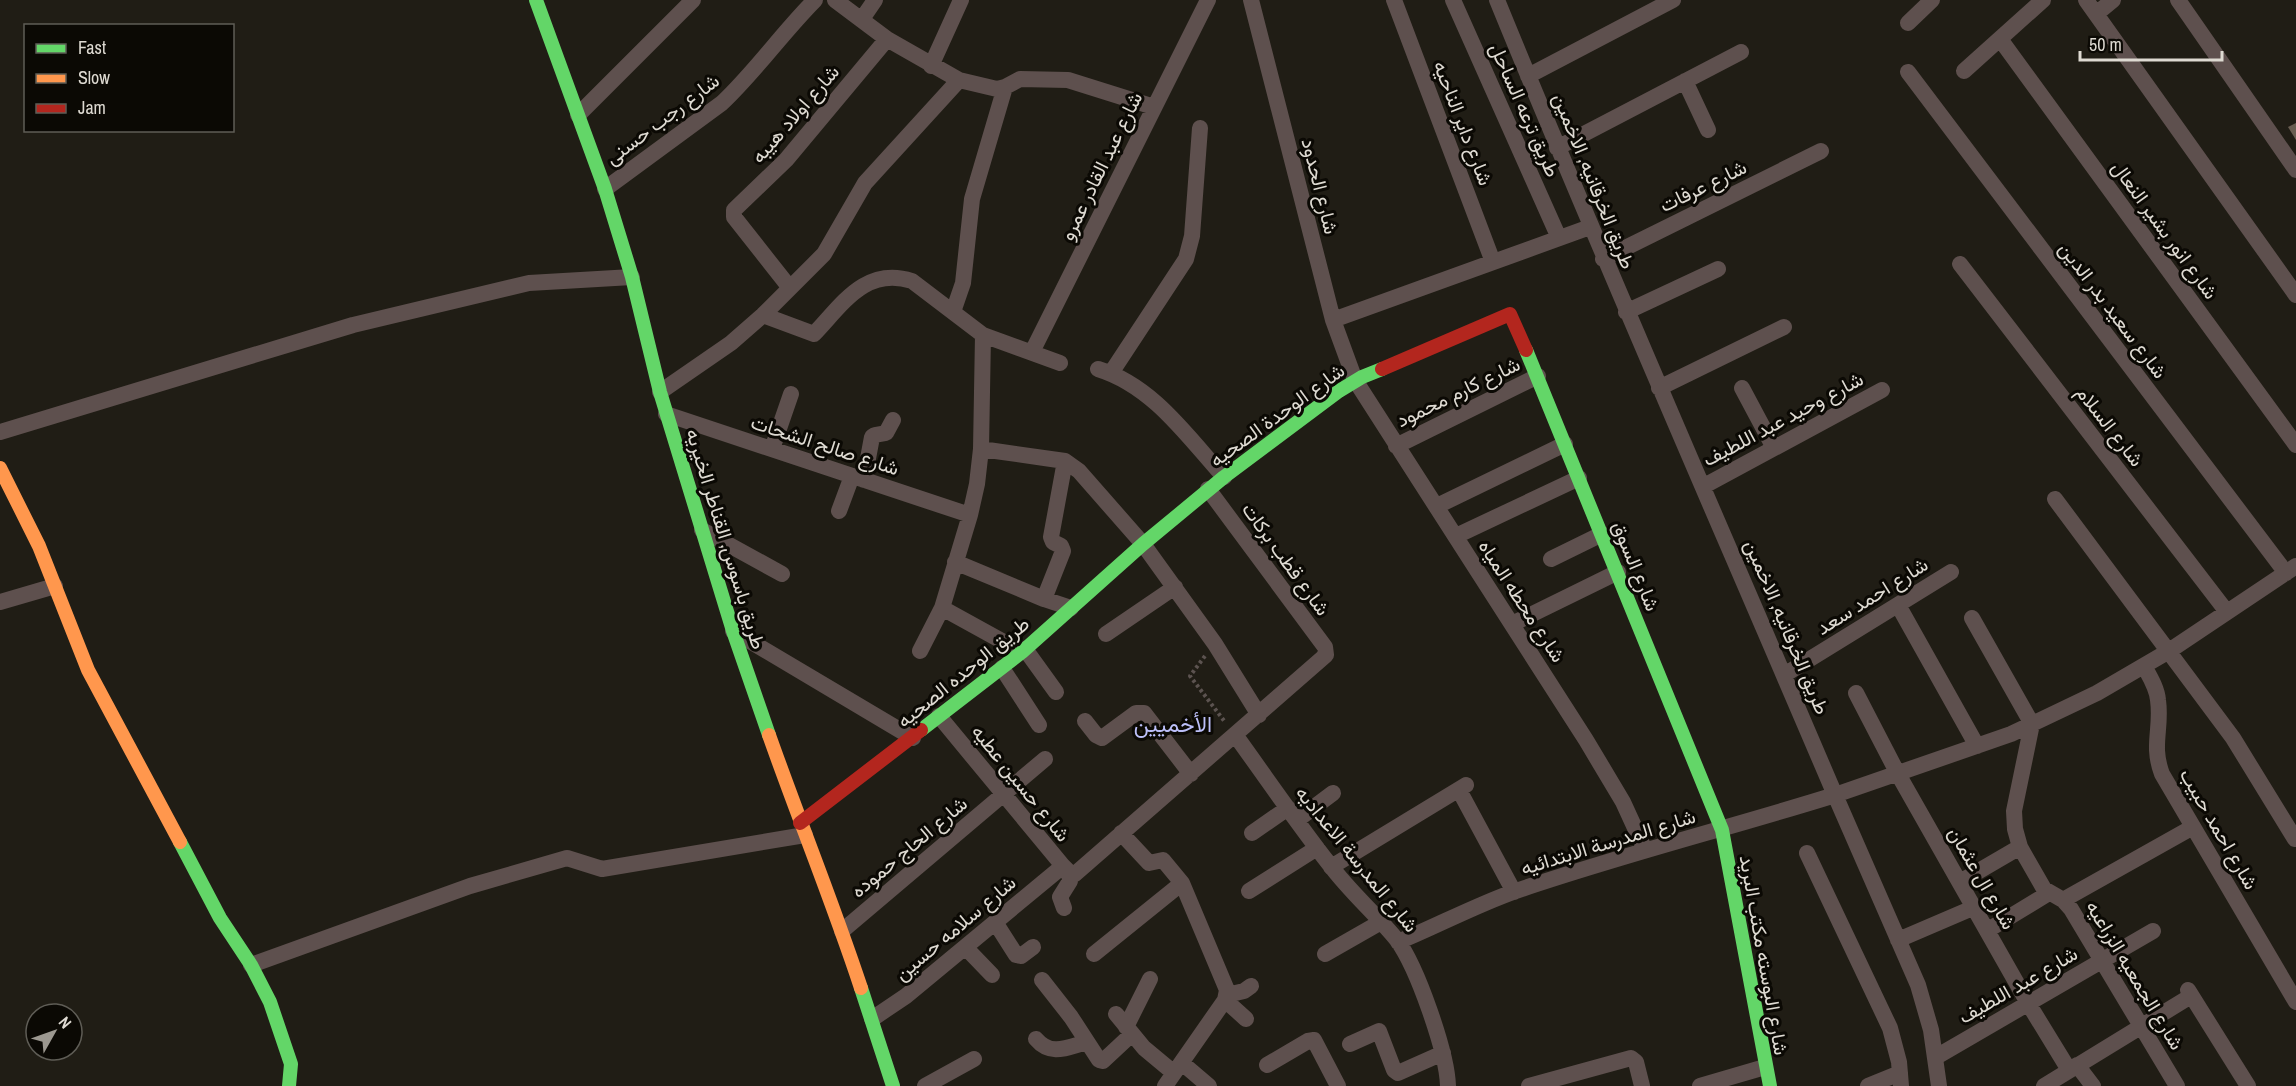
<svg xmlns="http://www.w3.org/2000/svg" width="2296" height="1086" font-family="'Archivo Narrow',Vazirmatn,sans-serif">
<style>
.building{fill:#685d51;filter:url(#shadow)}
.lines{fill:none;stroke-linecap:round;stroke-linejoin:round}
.path{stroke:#5c5350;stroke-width:4;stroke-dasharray:3 3;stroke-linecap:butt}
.street{stroke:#5e504e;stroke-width:16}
.fast{stroke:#63d668;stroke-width:14}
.slow{stroke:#ff974d;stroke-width:14}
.jam{stroke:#b3261e;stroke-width:14}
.labels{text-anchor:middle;stroke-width:6;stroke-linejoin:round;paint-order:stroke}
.street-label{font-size:20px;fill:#dedad2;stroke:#0b0904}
.quarter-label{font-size:22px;fill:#bcbff8;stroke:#0b0904}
</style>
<defs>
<filter id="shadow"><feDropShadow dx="5.5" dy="5.5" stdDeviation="0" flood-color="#0009"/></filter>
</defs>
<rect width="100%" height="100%" fill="#201d15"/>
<path class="building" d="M2296,123V140L2288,127Z"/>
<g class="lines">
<path class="path" d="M1205,656L1190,676L1225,722"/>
<path class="street" d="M835,0L887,39L959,80L997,89L1005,87L1020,79L1068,80L1154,107
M1251,0L1333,320L1355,380L1586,740L1623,802L1645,850
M1394,0L1493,262
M1453,0L1559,238
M1497,0C1606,267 1722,530 1835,795L2011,734L2097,693L2169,651L2296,566
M2086,0L2296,295
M2178,0L2296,170
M2096,14L2113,0
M862,19L875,0
M1908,23L1932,0
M2000,39L2296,445
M931,66L961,0
M1964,71L2043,0
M1908,72L2286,573
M1528,76L1673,0
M1685,81L1708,130
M578,115L693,0
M1557,148L1741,52
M605,189L722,103C756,71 782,33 815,0
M1603,259L1821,151
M1960,264L2227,612
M790,288L734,217V210L786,160L887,39
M953,312L963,283L972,199L1005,87
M1626,312L1718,269
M763,315L814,334C842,305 865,266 912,281L983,335L1060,363
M1333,320L1590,227
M1032,352L1208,0
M1098,369C1153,386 1187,436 1224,477
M1111,373L1186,259L1192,236L1200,128
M1659,388L1784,327
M1742,388L1774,448
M660,392L731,343L763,315L824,254L865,183L959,80
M666,414L970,515
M0,432L353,325L529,283L632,277
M1396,446L1538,376
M772,449L791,394
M981,449L1065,461L1079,471L1143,544L1215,644L1259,715
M864,480L872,437L875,435L886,433L893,420
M1704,486L1882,390
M2055,499L2233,738L2295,839
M1437,506L1565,444
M839,511L852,476
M702,530L782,574
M1456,536L1579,478
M1551,559L1602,534
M955,562L1044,599L1071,608
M1044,599L1063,551L1061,546L1053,542L1051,537L1065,461
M0,602L55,586
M1898,605L1977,746
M942,608L1022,652
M1972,618L2032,724L2014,811L2015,829L2020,847L2044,889L2063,900L2071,909L2177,1086
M1512,624L1618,572
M733,631L913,738
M1106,634L1175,587
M1025,649L1056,692
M920,651L942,608L970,515L977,484L981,449L983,335
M2144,666C2150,677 2157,688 2158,700C2162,729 2151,745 2162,774L2296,1002
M1002,668L1039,725
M1784,675L1951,572
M1856,693L1898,774L2028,1003L2069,1070
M939,716L1063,866L1072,875L1075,874L1326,655L1325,647L1208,489
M1085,721L1096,735L1102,738L1136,713H1144L1191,774
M1236,736C1267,779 1297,823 1330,865C1350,892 1376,914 1397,940C1417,967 1447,1052 1448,1086
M1459,790L1514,892
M1297,820L1333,793
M1121,833L1149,863L1163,860L1182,883L1227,990L1225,1000L1165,1086
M1252,833L1288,808
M1807,853L1890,1028L1899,1062L1901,1086
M1331,867L1466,785
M1960,882L2020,847
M1249,891L1317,848
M2063,900L2193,827
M1064,908L1060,897L1070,881L1069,873
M995,922L1016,955L1021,956L1033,947
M1988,930L2049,893
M842,931L1045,759
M1898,940L1975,907
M1398,942C1437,926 1476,905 1516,891C1621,855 1729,828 1835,795L1918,985L1931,1030L1939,1086
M965,947L992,975
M1094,954L1182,883
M1325,954L1381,922
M251,965L470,886L567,858L602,869L805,835
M1042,980L1071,1017L1099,1060L1103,1061L1132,1034
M2188,990L2248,1086
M1227,995L1244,991L1251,986
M1225,1000L1246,1019
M1116,1014L1144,1048L1174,1073
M872,1019L906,996L1063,866
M1126,1027L1150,979
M1036,1039C1051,1057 1068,1047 1087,1042
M1350,1044L1379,1031L1394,1070L1398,1073L1443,1053
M1936,1057L2153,931
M1182,1063L1209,1086
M1267,1065L1308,1041L1314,1040L1338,1086
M2077,1065L2093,1086
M925,1086L974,1059
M1529,1086L1631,1058L1636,1062L1642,1086
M1700,1086L1765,1067
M1868,1086L1900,1073
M2044,1086L2191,996"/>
<path class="fast" d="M536,0L605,189L632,277L660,392L733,631L769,735
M1526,350L1722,830L1770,1086
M921,730L1022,652L1143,544L1224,477L1339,391L1362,377L1382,369
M180,842L220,918L251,965L270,1002L291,1064L289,1086
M861,988L893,1086"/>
<path class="slow" d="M0,468L39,546L88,670L180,842
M769,735C799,820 833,903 861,988"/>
<path class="jam" d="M1382,369L1510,314L1526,350
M800,823L921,730"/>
</g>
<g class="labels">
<g class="street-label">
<text transform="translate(1525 110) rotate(66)" y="7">طريق ترعه الساحل</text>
<text transform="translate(795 114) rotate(-49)" y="7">شارع اولاد هيبه</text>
<text transform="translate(662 119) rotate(-37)" y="7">شارع رجب حسنى</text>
<text transform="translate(1463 123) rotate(69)" y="7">شارع داير الناحيه</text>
<text transform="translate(1101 166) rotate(-64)" y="7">شارع عبد القادر عمرو</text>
<text transform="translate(1594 181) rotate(68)" y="7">طريق الخرقانيه, الاخمين</text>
<text transform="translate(1320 186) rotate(76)" y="7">شارع الحدود</text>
<text transform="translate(1703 186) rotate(-26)" y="7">شارع عرفات</text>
<text transform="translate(2165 230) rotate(54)" y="7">شارع انور بشير النعال</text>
<text transform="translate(2113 310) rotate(53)" y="7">شارع سعيد بدر الدين</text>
<text transform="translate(1458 392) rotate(-26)" y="7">شارع كارم محمود</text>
<text transform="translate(1277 415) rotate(-36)" y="7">شارع الوحدة الصحيه</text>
<text transform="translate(1783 419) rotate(-28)" y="7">شارع وحيد عبد اللطيف</text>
<text transform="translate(2110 426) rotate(52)" y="7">شارع السلام</text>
<text transform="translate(825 445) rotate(18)" y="7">شارع صالح الشحات</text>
<text transform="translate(726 539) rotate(73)" y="7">طريق باسوس, القناطر الخيريه</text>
<text transform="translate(1286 559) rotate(54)" y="7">شارع قطب بركات</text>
<text transform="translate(1636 566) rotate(68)" y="7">شارع السوق</text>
<text transform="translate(1872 596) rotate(-32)" y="7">شارع احمد سعد</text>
<text transform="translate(1522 601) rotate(57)" y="7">شارع محطه المياه</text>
<text transform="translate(1787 627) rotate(67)" y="7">طريق الخرقانيه, الاخمين</text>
<text transform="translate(963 672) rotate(-39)" y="7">طريق الوحده الصحيه</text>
<text transform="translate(1021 783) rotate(51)" y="7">شارع حسين عطيه</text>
<text transform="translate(2219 829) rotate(60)" y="7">شارع احمد حبيب</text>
<text transform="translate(1608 842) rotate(-17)" y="7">شارع المدرسة الابتدائيه</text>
<text transform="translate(909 847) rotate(-40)" y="7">شارع الحاج حموده</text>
<text transform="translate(1357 859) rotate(51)" y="7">شارع المدرسة الاعداديه</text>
<text transform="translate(1982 878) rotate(60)" y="7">شارع ال عثمان</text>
<text transform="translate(955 928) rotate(-40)" y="7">شارع سلامه حسين</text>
<text transform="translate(1764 955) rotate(80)" y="7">شارع البوسته مكتب البريد</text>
<text transform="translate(2135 975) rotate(59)" y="7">شارع الجمعيه الزراعيه</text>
<text transform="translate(2018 985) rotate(-30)" y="7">شارع عبد اللطيف</text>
</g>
<g class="quarter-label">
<text x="1173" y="732">الأخميين</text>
</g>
</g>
<rect x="24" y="24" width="210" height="108" fill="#0b0904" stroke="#5f5d56" stroke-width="1.5"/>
<rect x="36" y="44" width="30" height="9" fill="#63d668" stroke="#5f5d56" stroke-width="1.5"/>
<text x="78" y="54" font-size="18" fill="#dedad2">Fast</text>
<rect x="36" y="74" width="30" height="9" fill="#ff974d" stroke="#5f5d56" stroke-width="1.5"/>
<text x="78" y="84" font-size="18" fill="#dedad2">Slow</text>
<rect x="36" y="104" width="30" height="9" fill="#b3261e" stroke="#5f5d56" stroke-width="1.5"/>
<text x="78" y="114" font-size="18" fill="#dedad2">Jam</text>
<g transform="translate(54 1032) rotate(50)"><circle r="28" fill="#0b0904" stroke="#5f5d56" stroke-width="1.5"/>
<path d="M0-4.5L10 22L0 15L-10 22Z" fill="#9c9890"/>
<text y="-9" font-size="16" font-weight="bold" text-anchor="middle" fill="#dedad2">N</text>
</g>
<path d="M2080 51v9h142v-9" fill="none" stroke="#dedad2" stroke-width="3"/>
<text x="2089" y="51" font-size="18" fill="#dedad2" stroke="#0b0904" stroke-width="4.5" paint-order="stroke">50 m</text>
</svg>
